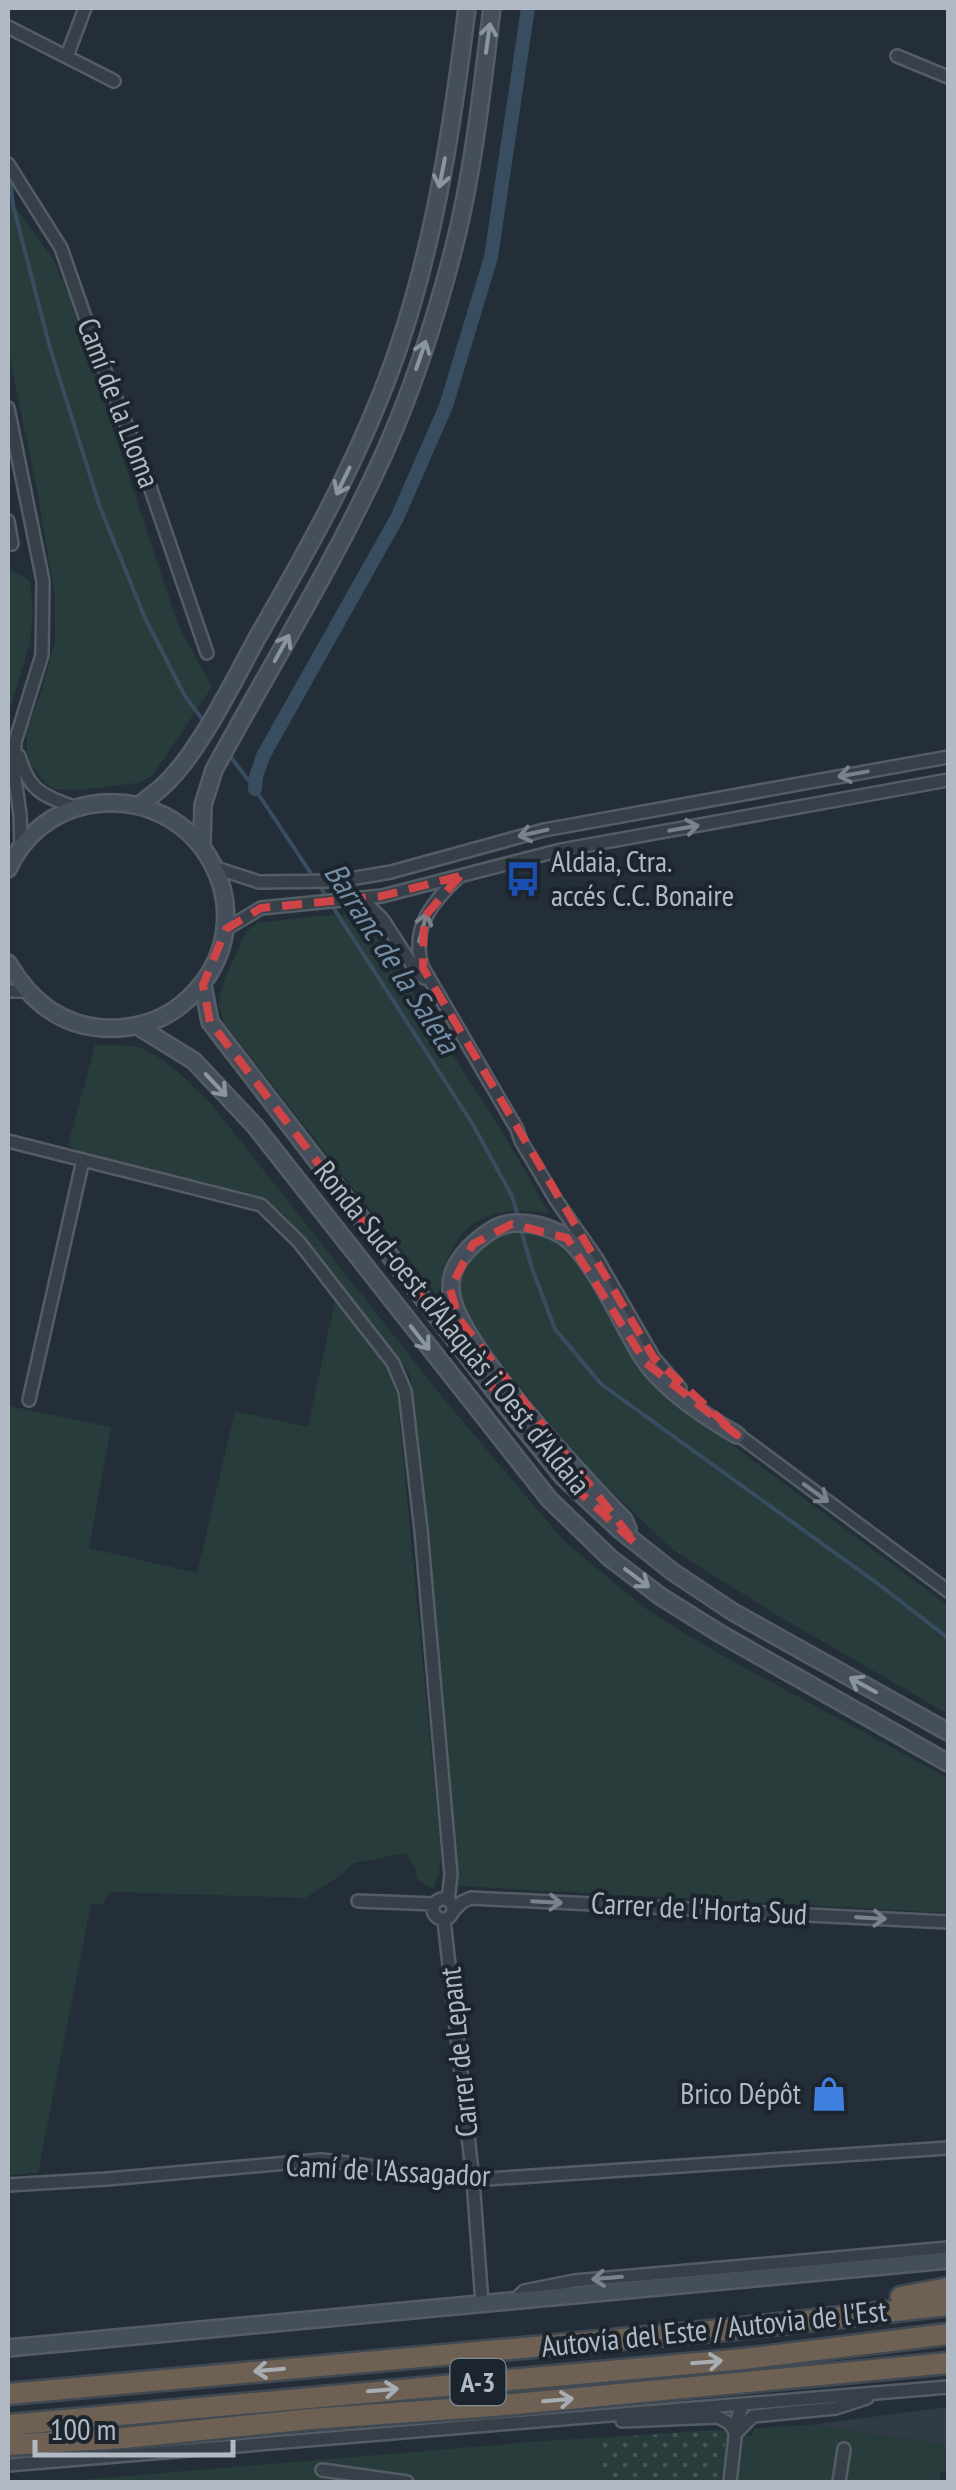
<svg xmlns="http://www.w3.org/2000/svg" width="956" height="2490" font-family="'PT Sans Narrow',sans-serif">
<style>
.airport{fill:#313b45}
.grass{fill:#283c3b}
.garden{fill:url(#garden-dots)}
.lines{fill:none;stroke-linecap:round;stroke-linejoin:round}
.stream{stroke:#394d60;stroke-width:4}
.canal{stroke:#394d60;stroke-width:14}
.street-casing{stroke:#545d66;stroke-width:16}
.secondary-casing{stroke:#545d66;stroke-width:20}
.highway-casing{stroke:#414a53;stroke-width:25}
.street{stroke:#373f48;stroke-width:11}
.secondary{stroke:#454f5b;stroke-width:15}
.highway{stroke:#6e6154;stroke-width:20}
.oneway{stroke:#8b959f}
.oneway2{stroke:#7a838c}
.oneway3{stroke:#a7adb3}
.marked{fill:none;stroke:#cf4547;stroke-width:8;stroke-dasharray:20 12;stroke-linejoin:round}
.labels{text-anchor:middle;stroke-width:8;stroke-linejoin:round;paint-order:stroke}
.shield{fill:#1c242d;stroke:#848d97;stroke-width:2.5}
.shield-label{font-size:28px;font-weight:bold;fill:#b1bac4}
.street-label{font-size:30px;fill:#b1bac4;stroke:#1c242d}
.poi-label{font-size:30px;fill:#b1bac4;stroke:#1c242d;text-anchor:start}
.water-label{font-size:32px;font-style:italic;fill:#748ea6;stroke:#1c242d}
</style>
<defs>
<pattern id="garden-dots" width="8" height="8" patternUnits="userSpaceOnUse" patternTransform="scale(2.5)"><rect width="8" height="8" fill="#283c3b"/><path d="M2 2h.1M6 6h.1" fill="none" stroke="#455656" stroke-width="1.8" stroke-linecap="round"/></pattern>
</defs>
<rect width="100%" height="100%" fill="#232e38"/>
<path class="airport" d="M948,2407V2445L809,2425Z"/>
<path class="grass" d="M8,198L52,257L68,293L178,625L212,687L153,775L137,783L81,790L55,789L46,784L28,761L26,734L42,689L55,641V596L37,490L8,349Z
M8,568L30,581L33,613L30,643L8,716Z
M362,914L505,1136L549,1213C478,1203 449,1229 438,1297L225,1024L218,1004L225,978L246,932L257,923L314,916Z
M95,1045C108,1045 123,1044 136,1047C161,1052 190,1084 209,1101L444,1399L565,1542L645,1608L671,1625L714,1651L948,1778V1913L459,1886L412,1384L408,1371L284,1215L259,1197L78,1151L68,1145Z
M533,1231L547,1235L560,1243L576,1261L633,1359L655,1387L948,1606V1714L777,1615L673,1550L586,1467L475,1332C450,1295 457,1253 501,1235C511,1231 522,1232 533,1231Z
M335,1300L389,1372L397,1393L441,1855L439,1874L433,1889L417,1879L415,1868L406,1853L354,1863L341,1875L305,1898L118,1892L110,1893L102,1904H91L38,2173L8,2175V1406L111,1427L89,1548L197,1573L235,1411L308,1427Z
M809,2425L948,2445V2473L941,2472L939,2482H54L530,2442L717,2430L752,2436L754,2428Z"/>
<path class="garden" d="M717,2430L727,2431L719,2482H587L597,2480L604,2438Z"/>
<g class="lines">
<path class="stream" d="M10,177L13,205L50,348L100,507L145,618L185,696L206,724
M230,756L255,789L326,896
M331,904L472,1123L512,1196L518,1217
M520,1227L533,1271L555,1329L601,1384L881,1586L948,1638"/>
<path class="canal" d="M255,789L256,777L263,756L397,518L446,406L491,257L528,8"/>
<defs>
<path id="street" d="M8,27L114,81
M67,56L85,8
M897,56L948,77
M8,164L61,248L93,340L147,478L207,653
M8,408L43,581L42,655L15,742L14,772L20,814L21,846
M8,521L12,544
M19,756C29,791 42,795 74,807
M216,868L259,882L338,881L391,872L544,830L948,757
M460,876C433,901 409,929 423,968L517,1129L521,1141L556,1200L597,1259L654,1358L680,1388
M361,898L383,920L416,971L424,978
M226,929L261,908L382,896L561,850L948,780
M8,991H25
M8,1141L261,1205L299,1242L393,1363L405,1391L421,1530L451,1875L448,1900
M29,1400L83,1160
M733,1431L948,1591
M433 1909a10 10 0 1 1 20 0a10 10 0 1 1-20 0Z
M358,1901L434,1904
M454,1910L462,1902L471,1898L948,1922
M444,1920L473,2180L482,2303
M8,2185L107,2179L321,2160C372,2164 422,2179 473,2180L948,2148
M515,2300L524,2291L574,2281L948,2248
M622,2421L718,2417L729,2423L736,2433
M736,2433L753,2416L836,2408L867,2398
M8,2465L948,2387
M322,2470L407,2482
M730,2482L737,2419L743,2405
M839,2482L844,2449"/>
<path id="secondary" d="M140,805C147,798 156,793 163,786C199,753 233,682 257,638C312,543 365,448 400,343C436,235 453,121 467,8
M202,845L203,805L214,770C271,665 334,564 383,456C413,389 436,318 454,247C474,169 482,87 492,8
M8,869C23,836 52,812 88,805C201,784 274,919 188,999C169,1017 146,1026 119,1028C69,1031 33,1006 8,963
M203,985L210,1022L505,1405L563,1477L620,1530L673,1572L733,1612L948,1732
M139,1027L194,1061L255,1126L549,1499L610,1558L660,1596L719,1633L948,1763
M628,1529L624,1520C586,1481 453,1340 451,1290C449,1264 472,1243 492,1230C512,1217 546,1224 565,1237C592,1256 624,1328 643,1358C663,1389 706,1417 737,1435
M8,2348L948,2260"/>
<path id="highway" d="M901,2297L948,2288
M8,2394L734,2329L948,2305
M8,2425L744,2359L948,2334
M8,2445L123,2438L311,2419L493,2406L948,2363"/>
</defs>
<use href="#street" class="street-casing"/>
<use href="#secondary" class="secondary-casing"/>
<use href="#highway" class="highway-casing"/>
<use href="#street" class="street"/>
<use href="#secondary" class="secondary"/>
<use href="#highway" class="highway"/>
</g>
<defs><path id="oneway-shaft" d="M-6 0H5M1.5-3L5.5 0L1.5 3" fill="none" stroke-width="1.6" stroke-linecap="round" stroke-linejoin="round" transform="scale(2.5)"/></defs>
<g class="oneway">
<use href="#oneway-shaft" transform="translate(488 38) rotate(-82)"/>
<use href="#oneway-shaft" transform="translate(442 173) rotate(101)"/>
<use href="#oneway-shaft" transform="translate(421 355) rotate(-71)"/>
<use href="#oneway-shaft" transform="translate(343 481) rotate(116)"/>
<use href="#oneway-shaft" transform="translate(282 648) rotate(-61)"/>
<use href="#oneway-shaft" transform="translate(216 1085) rotate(47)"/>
<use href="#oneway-shaft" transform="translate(420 1338) rotate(52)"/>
<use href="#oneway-shaft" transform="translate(637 1578) rotate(37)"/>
<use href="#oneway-shaft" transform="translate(863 1685) rotate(-151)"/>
</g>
<g class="oneway2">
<use href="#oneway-shaft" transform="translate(853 774) rotate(170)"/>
<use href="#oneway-shaft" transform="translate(684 828) rotate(-10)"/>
<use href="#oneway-shaft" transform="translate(533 833) rotate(167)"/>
<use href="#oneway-shaft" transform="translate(423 927) rotate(-75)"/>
<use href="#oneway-shaft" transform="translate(816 1493) rotate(36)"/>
<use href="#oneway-shaft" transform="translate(547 1902) rotate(3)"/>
<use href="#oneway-shaft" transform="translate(871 1918) rotate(3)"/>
<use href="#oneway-shaft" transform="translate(607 2278) rotate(175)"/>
</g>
<g class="oneway3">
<use href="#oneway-shaft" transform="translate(707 2362) rotate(-5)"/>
<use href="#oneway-shaft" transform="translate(269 2370) rotate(175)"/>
<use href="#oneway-shaft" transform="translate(383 2390) rotate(-5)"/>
<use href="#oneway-shaft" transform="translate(558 2400) rotate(-5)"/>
</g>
<path class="marked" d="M460,876L424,917L423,968L654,1358L737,1435L646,1363L567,1238L512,1224L473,1244L450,1289L459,1319L636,1544L563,1477L368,1228L210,1022L203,985L226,929L261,908L382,896Z"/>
<defs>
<symbol id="bus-bare" viewBox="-9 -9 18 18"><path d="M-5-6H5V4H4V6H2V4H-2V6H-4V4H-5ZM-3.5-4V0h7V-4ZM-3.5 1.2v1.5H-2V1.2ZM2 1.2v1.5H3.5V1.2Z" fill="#1a4fb4" stroke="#1c242d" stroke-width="2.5" paint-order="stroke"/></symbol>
<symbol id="shop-bare" viewBox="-9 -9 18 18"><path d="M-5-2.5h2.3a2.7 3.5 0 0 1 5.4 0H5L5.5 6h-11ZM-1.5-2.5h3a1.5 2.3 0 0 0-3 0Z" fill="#3f7fe0" stroke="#1c242d" stroke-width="2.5" paint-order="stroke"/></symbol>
</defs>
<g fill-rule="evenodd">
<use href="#bus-bare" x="498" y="854" width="50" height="50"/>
<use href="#shop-bare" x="804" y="2069" width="50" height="50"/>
</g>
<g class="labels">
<rect class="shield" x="450.5" y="2359" width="55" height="46" rx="8"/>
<g class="shield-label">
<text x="478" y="2392">A-3</text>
</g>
<g class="street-label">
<text transform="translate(118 403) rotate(69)" y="10">Camí de la Lloma</text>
<text transform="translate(452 1328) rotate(51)" y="10">Ronda Sud-oest d'Alaquàs i Oest d'Aldaia</text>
<text transform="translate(699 1909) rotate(3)" y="10">Carrer de l'Horta Sud</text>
<text transform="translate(459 2052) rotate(-96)" y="10">Carrer de Lepant</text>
<text transform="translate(388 2171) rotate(3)" y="10">Camí de l'Assagador</text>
<text transform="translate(714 2329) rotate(-6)" y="10">Autovía del Este / Autovia de l'Est</text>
</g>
<g class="poi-label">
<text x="551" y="872">Aldaia, Ctra.<tspan x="551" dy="34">accés C.C. Bonaire</tspan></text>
<text x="801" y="2104" text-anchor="end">Brico Dépôt</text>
</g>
<g class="water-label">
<text transform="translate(392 958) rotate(57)" y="11">Barranc de la Saleta</text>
</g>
</g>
<rect width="956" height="2490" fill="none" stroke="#b1bac4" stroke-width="20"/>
<path d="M35 2440v15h198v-15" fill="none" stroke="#b1bac4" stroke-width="5"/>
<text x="50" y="2440" font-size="30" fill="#b1bac4" stroke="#1c242d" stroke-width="8" paint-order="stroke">100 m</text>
</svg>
